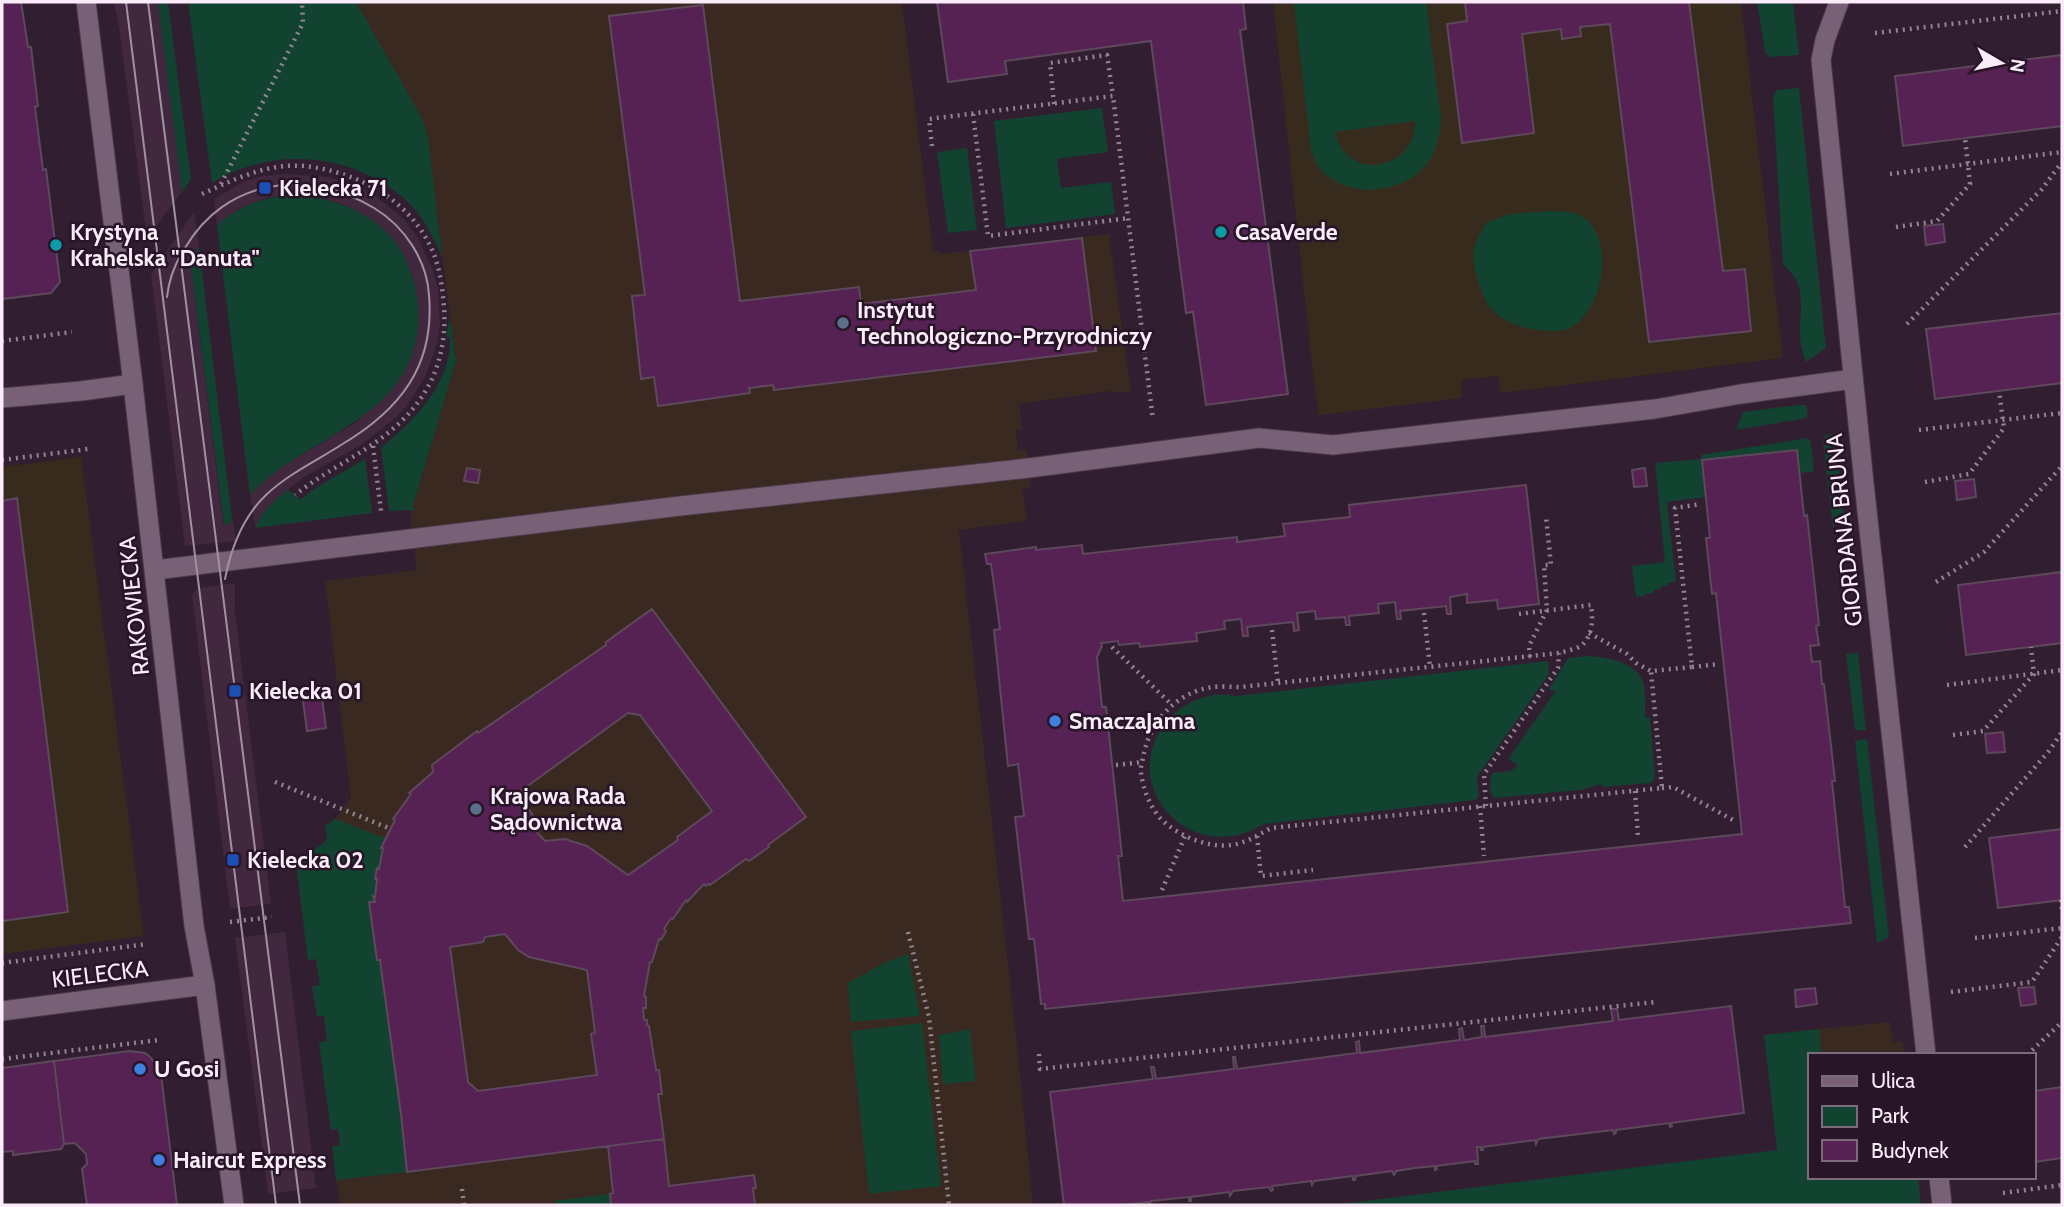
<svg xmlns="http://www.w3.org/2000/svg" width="2064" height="1207" font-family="Cabin,sans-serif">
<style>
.commercial{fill:#3a2920}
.built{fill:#41283f}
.education{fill:#372b1d}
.green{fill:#124330;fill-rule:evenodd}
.building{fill:#552253;stroke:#5e485c;stroke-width:2;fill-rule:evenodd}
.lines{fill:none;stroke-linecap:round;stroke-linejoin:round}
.service-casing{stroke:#4a3a4a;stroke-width:21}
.minor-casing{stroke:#4a3a4a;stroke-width:21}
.tertiary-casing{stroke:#4a3a4a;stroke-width:21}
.path{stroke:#948493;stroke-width:4.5;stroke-dasharray:2 5;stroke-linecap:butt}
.service{stroke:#786176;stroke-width:19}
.minor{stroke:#786176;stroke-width:19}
.tertiary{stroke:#786176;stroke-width:19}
.tram{stroke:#a292a1;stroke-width:2}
.transit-dot{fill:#1a4fb4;stroke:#281527;stroke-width:2.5}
.culture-dot{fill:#0f9aa8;stroke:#281527;stroke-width:2.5}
.service-dot{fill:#5c6f8a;stroke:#281527;stroke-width:2.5}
.shop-dot{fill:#3f7fe0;stroke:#281527;stroke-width:2.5}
.labels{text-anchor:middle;stroke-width:5;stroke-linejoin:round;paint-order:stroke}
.poi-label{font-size:23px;font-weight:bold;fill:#faedf9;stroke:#281527;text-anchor:start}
.street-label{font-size:23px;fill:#faedf9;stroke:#281527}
</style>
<rect width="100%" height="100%" fill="#321e31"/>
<path class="commercial" d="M356,2H902L933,249L942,254L1109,234L1131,392L1118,393L1109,391L1019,404L1022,429L1016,430L1018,450H1027L1031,487L1022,488L1027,521L959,530L1015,1026L1033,1205H340L332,1147L340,1145L338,1129L331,1130L319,1042L327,1041L324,1016H317L312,987L320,985L316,959L308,960L296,864L327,840L325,826L335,819L351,798L325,581L417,570L410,517L456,361L427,137L421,118Z
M1890,1022L1893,1042L1903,1041L1904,1055H1822L1819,1029Z"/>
<path class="built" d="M114,2H158L182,192L147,238L119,27Z
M284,174L328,177L353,185L373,194L404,219L418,238L433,270L438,288L440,325L437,344L425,377L406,407L394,419L362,444L304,477L288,489L258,521L256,528L250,495L258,486L280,468L352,425L378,404L413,275L399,247L376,222L343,204L324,199L304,195L269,197L240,208L217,225L214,199L243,182L262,176Z
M194,212L199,247L190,258L223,524H230L232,518L236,541L185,546L151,274Z
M235,583V612L271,904L230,909L192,594L199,588Z
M285,932L316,1188L268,1194L235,938Z"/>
<path class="education" d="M1273,2H1741L1783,358L1501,393L1498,376L1461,380L1462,398L1319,415L1313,374Z
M81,457L144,936L2,954V467Z"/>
<path class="green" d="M158,2H168L191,179L182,192Z
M188,2H356L422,118L428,137L442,257C433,237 424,218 408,202C356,153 272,145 212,183Z
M1294,2H1426L1441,118C1440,135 1437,150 1427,164C1404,193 1351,199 1324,173C1317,167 1314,158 1311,150ZM1415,121C1416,170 1347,184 1335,132Z
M1757,2H1793L1799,55L1771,57L1765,52Z
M1799,88L1826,348L1806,362C1804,356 1802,351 1801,345C1796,316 1812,286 1783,265L1773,97L1777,90Z
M1102,108L1108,152L1057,159L1061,188L1111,182L1115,214L1006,228L994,121Z
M967,148L977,230L948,233L937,152Z
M288,195C332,196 378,212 402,252C415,276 420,301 418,328C408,422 304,436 250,495L217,225C239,207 260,198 288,195Z
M1550,211C1558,212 1569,211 1577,214C1619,231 1604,318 1565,330C1556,332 1531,330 1522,327C1506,321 1492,315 1485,299C1478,283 1469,259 1476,242C1479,235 1483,229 1486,223L1509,214Z
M199,247L232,518L230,524L224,525L190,258Z
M450,317L456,361L413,506L415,510L389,511L381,448C414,421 451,384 450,338L446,337Z
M1798,405H1806L1808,414L1806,418L1736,430L1743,412Z
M1836,434L1843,513L1833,528L1823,439L1826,435Z
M1808,438L1811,442L1814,470L1811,472L1799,473L1797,450L1702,460L1706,497L1667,502L1676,582L1668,583V586H1661V589L1654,590L1653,593L1645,594V596L1636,597L1632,566L1665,562L1655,463L1701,459V455Z
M365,459L372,513L256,528C261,511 275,500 288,489L300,500L314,489Z
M1858,653L1866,730H1855L1846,654Z
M1589,656C1608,658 1635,661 1643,682C1646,693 1645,706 1645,717L1650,718L1655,778L1651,783L1603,787L1601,784L1581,790L1494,798C1489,792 1489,781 1492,773L1510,771L1518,766L1508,759L1555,692L1549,689L1568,658Z
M1548,661L1549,674L1477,777L1479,796L1475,800L1264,824C1194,868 1116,789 1165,724C1176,709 1191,700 1209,696C1218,694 1227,695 1236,696Z
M1867,739L1889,937L1877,943L1855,741Z
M335,819L385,838L381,847L383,848L379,869H377L375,878L377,879L375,897H373L375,902H369L377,960H380L401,1114L407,1172L336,1180L332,1147L340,1145L338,1129L331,1130L319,1042L327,1041L324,1016H317L312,987L320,985L316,959L308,960L296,864L327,840L325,826Z
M908,954L920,1016L851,1022L848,983L884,963Z
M922,1023L941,1186L869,1194L851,1031Z
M970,1029L976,1081L943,1084L939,1035Z
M1819,1029L1822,1055H1810V1177H1918L1921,1205H1333L1777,1150L1764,1035Z
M610,1194L611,1205H555L554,1201Z"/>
<path class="building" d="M2,2H21L28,47H31L38,106L35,107L43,170L46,169L60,282L51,293L2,299Z
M937,2H1243L1246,29L1240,30L1288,394L1206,405L1193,312L1186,313L1151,41L1005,61L1007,74L948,82Z
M1465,2H1689L1723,271L1745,269L1751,331L1649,342L1610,24L1580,27L1581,36L1562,39L1561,29L1522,34L1534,133L1462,143L1447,24L1467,21Z
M703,5L740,301L859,287L861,304L976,290L970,251L1082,238L1096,351L774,390L773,385L749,388L750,393L658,406L654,377L641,379L632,296L645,295L609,16Z
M2062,55V126L1903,146L1895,76Z
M1943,224L1945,242L1926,245L1924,226Z
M2062,313V383L1935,399L1926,329Z
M1797,450L1804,516L1807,515L1819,625L1816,626L1819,645L1810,646L1812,662L1820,661L1822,684H1824L1835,781H1832L1845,907H1849L1851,923L1045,1009V1004H1041L1034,939H1029L1015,817L1024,816L1018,764L1008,766L994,630L1000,629L991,564H987L985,554L1036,547V550L1082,545L1083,554L1237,537V542L1285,536L1283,524L1350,517L1349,505L1526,485L1539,604L1498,609L1497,600L1467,603V594L1450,597L1451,614H1447L1446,606L1400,611L1401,619H1397L1395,602L1378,604L1379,613L1349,616L1350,625H1346L1345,617L1316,619L1315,611L1297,613L1299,630L1294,631L1293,622L1247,627L1248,636H1243L1241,619L1224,621L1225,629L1196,633L1197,641L1140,647L1139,643L1119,645L1118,641L1101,643L1102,646L1097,657L1102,707H1106L1122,856H1118L1123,901L1742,834L1716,593L1712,594L1706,538H1710L1702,460Z
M467,468L480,470L478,483L464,481Z
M1645,468L1647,486L1634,487L1632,470Z
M1974,479L1976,497L1957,500L1955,481Z
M17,498L68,912L2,921V501Z
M2062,572V643L1966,655L1958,585Z
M652,609L806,817L768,845L769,847L749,861L746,859L710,885L709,884L706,886L704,884L687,902L686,900L673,919L671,918L664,929L666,931L661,940L659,939L652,962H650L644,996L646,997V1008H643L644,1020H647V1025L649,1026L656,1070H659L662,1094H658L664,1139L407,1172L401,1114L380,960H377L369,902H375L373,896L375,897L377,879H375L377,868L379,869L383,848H381L395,820L393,819L411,794L409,793L433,772L432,765L477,731L478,733L606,645V642ZM628,713L640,715L712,811L677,837L678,840L628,875L587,846L565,839L545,841L531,826L536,820L518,793ZM505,934L518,950L529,957L587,970L595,1033L591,1034L597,1075L478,1091L468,1082L450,947L483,942L485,937Z
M322,698L326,728L307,731L303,701Z
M2003,732L2005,752L1987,753L1985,734Z
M2062,829V900L1998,908L1989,838Z
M2034,987L2036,1004L2021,1006L2018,988Z
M1815,988L1817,1004L1796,1007L1795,990Z
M1731,1006L1744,1113L1671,1123L1672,1126L1670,1127L1669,1123L1616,1130V1133L1614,1134L1613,1130L1538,1139L1536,1144L1535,1140L1482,1147L1483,1150H1481L1480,1147H1477L1478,1164H1475V1161L1436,1166L1437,1169L1435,1170V1166L1415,1168L1396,1171L1394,1175L1392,1171L1356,1176L1355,1180H1353V1176L1314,1181L1312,1185L1311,1181L1272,1186L1273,1190L1271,1191L1269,1187L1233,1191L1230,1196L1229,1192L1191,1197V1201H1189V1197L1151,1201L1150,1205L1148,1202L1125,1205H1064L1050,1092L1153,1079L1151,1067H1154L1156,1079L1234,1069L1233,1057H1235L1237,1069L1357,1053L1356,1042L1359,1041L1360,1053L1460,1040L1459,1029L1462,1028L1464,1040L1482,1037L1481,1026H1484L1485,1037L1613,1021L1611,1009H1617L1619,1020Z
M130,1051L145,1053L150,1057L156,1064L161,1074L177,1205H87L82,1169L87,1164L86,1154L75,1143L64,1144L54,1061Z
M54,1061L64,1144L61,1149L13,1155V1151L2,1152V1068Z
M2062,1087V1158L2034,1162V1091Z
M664,1139L669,1186L754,1175L756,1188H753L755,1205H611L610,1194L613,1193L608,1146Z"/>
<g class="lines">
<defs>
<path id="service" d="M155,570L680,506L1029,468L1259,438L1333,445L1655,409L1741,394L1853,379"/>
<path id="minor" d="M1839,2L1825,40L1821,60L1864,483L1926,1055
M2,398L81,391L133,384
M2,1011L205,985
M1939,1177L1942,1205"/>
<path id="tertiary" d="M86,2L133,384L194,926L205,985L234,1205"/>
</defs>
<use href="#service" class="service-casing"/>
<use href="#minor" class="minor-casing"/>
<use href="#tertiary" class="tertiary-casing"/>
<path class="path" d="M1875,33L2062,11
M1054,104L1050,63L1107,55L1113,96
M973,114L988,236L1129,218
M932,146L929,119L1113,96L1153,420
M1890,174L2062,152
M221,184L303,23L302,2
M202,194C235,179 267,163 304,166C353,171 403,196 427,240C439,260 442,284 444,307C446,331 442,357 432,379C402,441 344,456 295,495
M1896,227L1937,221L1970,184L1965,138
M1907,324L2042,189L2062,162
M2,341L72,332
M1919,430L2062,413
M373,446L381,511
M2,460L88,449
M1925,482L1969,474L2004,428L1999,391
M1936,582L1984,552L2062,466
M1424,613L1430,667
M1519,614L1591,605C1593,618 1593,635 1582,645C1577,649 1566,651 1559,653L1240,687C1231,687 1221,686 1213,687C1176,692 1149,722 1143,758C1142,763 1140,768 1141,773C1143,789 1151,810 1163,821C1181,837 1208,848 1232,845C1246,843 1258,835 1271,828L1662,788L1651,671
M1272,630L1278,683
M1589,633L1627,654L1636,663L1651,671L1692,667L1675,508L1701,504
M1112,647L1171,704
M1530,657L1529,646L1547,610L1544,565H1551L1546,517
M1692,667L1719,664
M1947,685L2062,670
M1953,735L1983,731L2034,674L2031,647
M1116,765L1142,762
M275,782L391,829
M1662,788L1673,787L1733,820
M1635,791L1638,837
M1480,806L1484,856
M1486,806L1484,774L1558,668L1559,653
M1257,836L1261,876L1313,870
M1965,847L2049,751L2062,732
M1162,890L1185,836
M2061,900L2062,912
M230,922L272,917
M908,932L929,1017L949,1205
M1975,938L2062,928
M2,963L147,944
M1951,992L2032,982L2062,937
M1039,1054L1040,1069L1656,1002
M2027,1055L2062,1022
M2,1059L159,1040
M462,1189L464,1205
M2003,1193L2062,1185"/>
<use href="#service" class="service"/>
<use href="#minor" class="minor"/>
<use href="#tertiary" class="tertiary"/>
<path class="tram" d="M126,2L276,1205
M148,2L300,1205
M167,297C169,279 175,263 185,248C226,178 308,168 374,208C404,226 427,260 429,295C435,366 400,410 341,445C316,461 288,474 266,495C243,517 231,548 225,579"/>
</g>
<g class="transit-dot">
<rect x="258" y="181" width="14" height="14" rx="3.5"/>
<rect x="228" y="684" width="14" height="14" rx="3.5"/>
<rect x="226" y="853" width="14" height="14" rx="3.5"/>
</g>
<g class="culture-dot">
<circle cx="1221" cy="232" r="7"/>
<circle cx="56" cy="245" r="7"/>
</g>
<g class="service-dot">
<circle cx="843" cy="323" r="7"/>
<circle cx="476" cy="809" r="7"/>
</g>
<g class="shop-dot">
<circle cx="1055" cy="721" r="7"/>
<circle cx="140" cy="1069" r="7"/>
<circle cx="159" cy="1160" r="7"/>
</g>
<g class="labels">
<g class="poi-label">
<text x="279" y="196">Kielecka 71</text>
<text x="70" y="240">Krystyna<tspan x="70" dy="26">Krahelska "Danuta"</tspan></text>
<text x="1235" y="240">CasaVerde</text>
<text x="857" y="318">Instytut<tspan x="857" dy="26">Technologiczno-Przyrodniczy</tspan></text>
<text x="249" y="699">Kielecka 01</text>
<text x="1069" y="729">SmaczaJama</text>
<text x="490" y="804">Krajowa Rada<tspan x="490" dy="26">Sądownictwa</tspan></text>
<text x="247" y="868">Kielecka 02</text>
<text x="154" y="1077">U Gosi</text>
<text x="173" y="1168">Haircut Express</text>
</g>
<g class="street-label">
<text transform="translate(1844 530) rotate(-96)" y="8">GIORDANA BRUNA</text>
<text transform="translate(134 606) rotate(-96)" y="8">RAKOWIECKA</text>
<text transform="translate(100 974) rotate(-7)" y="8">KIELECKA</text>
</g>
</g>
<rect width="2064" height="1207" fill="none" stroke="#faedf9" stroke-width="7"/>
<rect x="1808" y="1053" width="228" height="126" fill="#281527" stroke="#7c6b7b" stroke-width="2"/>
<rect x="1822" y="1076" width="35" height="10" fill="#786176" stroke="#7c6b7b" stroke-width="2"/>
<text x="1871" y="1088" font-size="21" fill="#faedf9">Ulica</text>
<rect x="1822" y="1106" width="35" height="21" fill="#124330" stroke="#7c6b7b" stroke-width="2"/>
<text x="1871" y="1123" font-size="21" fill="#faedf9">Park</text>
<rect x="1822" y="1140" width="35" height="21" fill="#552253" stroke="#7c6b7b" stroke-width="2"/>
<text x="1871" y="1158" font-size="21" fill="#faedf9">Budynek</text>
<g transform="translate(2001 63) rotate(99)" stroke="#281527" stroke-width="5" paint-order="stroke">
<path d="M0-5L12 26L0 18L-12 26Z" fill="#faedf9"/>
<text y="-10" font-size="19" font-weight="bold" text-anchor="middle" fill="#faedf9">N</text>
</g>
</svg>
